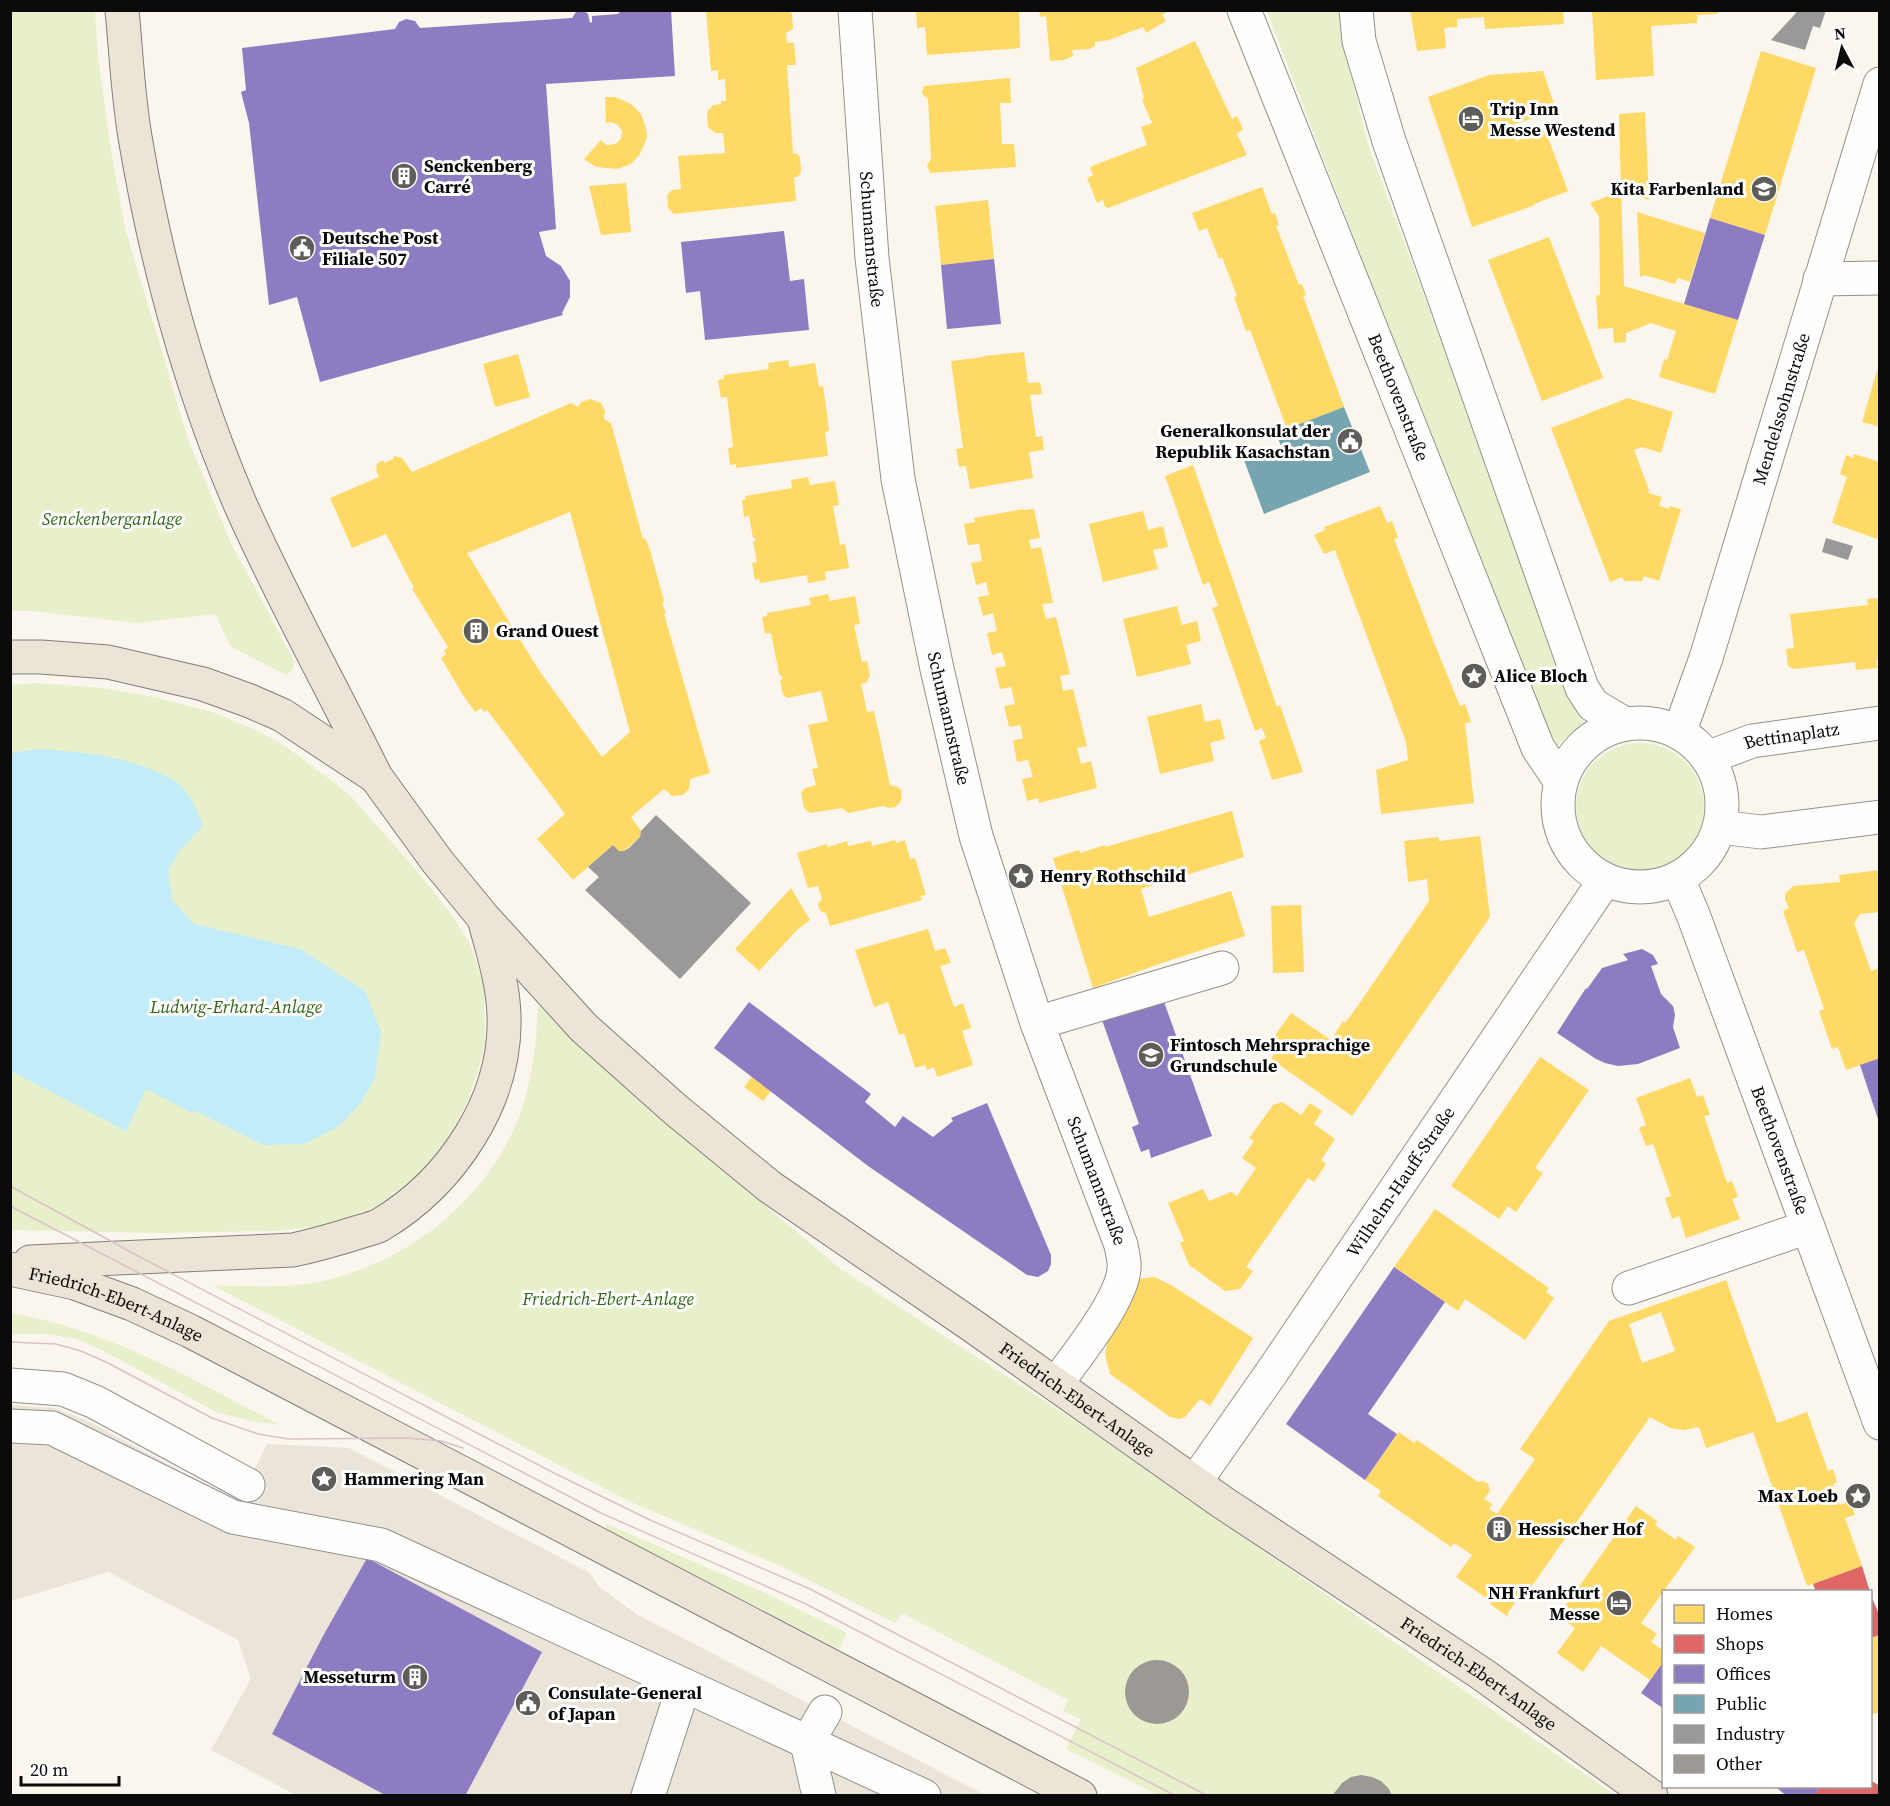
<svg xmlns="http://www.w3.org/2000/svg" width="1890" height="1806" font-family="'Source Serif 4',serif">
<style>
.green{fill:#e7f0cb}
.plaza{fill:#ebe4d9}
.water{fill:#c1ecf8}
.homes{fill:#ffd966;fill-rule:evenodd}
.shops{fill:#e06666}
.offices{fill:#8e7cc3}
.public{fill:#76a5af}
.industry{fill:#999}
.building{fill:#9c9894}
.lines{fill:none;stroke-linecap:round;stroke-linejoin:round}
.minor-casing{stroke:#93918d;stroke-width:35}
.major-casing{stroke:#807e7a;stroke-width:35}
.minor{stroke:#fefefc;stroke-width:33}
.major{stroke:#ece4d6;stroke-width:33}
.tram{stroke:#d8c2c5;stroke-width:1.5}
.labels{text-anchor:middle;stroke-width:6;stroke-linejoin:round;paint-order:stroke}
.poi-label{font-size:18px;font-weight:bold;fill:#0b0b0b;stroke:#fff;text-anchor:start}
.street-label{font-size:18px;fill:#0b0b0b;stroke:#fff}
.park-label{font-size:18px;font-style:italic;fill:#326717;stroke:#fff}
</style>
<rect width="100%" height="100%" fill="#faf6ee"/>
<path class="green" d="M10,11H95L98,57L111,151L125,228L188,439L230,541L294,661L293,669L286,675L230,646L215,614L137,623L33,611H11Z
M1267,11H1338L1348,61L1367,142L1583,725L1564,739L1551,754Z
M36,683L104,688L158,698L212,712L256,730L284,745L349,794L417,871L455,919L472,949L484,986L485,1043L476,1077L464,1110L447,1140L418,1175L376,1207L333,1224L277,1231L157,1233L11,1230V685Z
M1576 807a64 64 0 1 1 128 0a64 64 0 1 1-128 0Z
M538,1005L682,1136L842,1270L1074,1420L1615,1795H1158L1066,1749L1081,1719L1063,1711L1068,1700L902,1613L895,1623L778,1565L631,1502L214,1286C247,1285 291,1289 323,1281C417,1260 503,1187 527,1091C534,1063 537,1034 538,1005Z
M10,1313C110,1330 192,1379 280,1425L251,1421L216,1412L100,1349L76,1339L49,1334H11Z
M607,1524L765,1593L847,1633L839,1649L604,1529Z"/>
<path class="plaza" d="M10,1405L54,1408L86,1420L239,1502L267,1444L349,1448L590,1573L599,1587L638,1615L985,1795H465L542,1652L367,1558L323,1636L272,1734L387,1795H296L211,1750L251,1679L238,1640L108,1572L11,1601Z"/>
<path class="water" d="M39,749C81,752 123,755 161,774C166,777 173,779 177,783C191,794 197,810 203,826L180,850L168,870L172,900L194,924L300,949L365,991L381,1032L375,1077L361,1103L338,1127L304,1144L263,1145L194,1110L192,1113L146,1089L126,1131L11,1071V753Z"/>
<path class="homes" d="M706,10H788L792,14L793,29L786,33L787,43H794L796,65H787L793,154L796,153L800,157L801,172L798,177H794L796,201L674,214L668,208L667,195L672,190L681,189L678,156L725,153L723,133H715L708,127L707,112L713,105L721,104V101H726L725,79L718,80V70L711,71Z
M1019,10L1020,48L927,55L925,27L917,28L916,11Z
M1039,10H1170L1162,15L1166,21L1146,33L1143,27L1109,40L1095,42V46L1089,49L1072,50L1073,56L1064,60L1050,61L1046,16L1040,17Z
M1410,10H1563L1564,24L1485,29L1484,17L1457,19V27L1444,28L1446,48L1417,51Z
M1592,10H1717L1718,14L1697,15V23L1651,26L1654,76L1596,80Z
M1195,41L1232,119L1237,116L1243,129L1237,134L1247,155L1108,208L1105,207L1103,200L1097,203L1087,178L1093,175L1090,168L1092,166L1147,145L1141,127L1152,123L1142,100L1144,98L1136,68Z
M1761,51L1816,68L1765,235L1710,218Z
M1543,71L1556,110L1510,126L1516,141L1545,130L1568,191L1534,204L1535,205L1472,227L1428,97L1489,75Z
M1010,78L1011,103H1000L1001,124L1002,144H1014L1016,167L930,173L927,165L931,159L928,99L923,95L922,91L924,86Z
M605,97H615L631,104L641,114L646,128L647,137L640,154L631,164L617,169L596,167L584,159L601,140L606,145H610L617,143L621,138L622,131L618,125L611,122L606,123Z
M1645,112L1649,200L1621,191L1624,286L1738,320L1715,394L1659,377L1664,359L1667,360L1676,331L1651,323L1626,333V342L1614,343L1613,328L1598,329L1596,296L1600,295L1599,217L1590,203L1621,191L1619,114Z
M626,183L631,232L601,235L589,186Z
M1262,187L1272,214L1275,213L1279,225L1276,226L1299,285L1302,284L1306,295L1303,296L1344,407L1287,429L1250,330L1246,331L1234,297L1237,296L1222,257L1219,259L1207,228L1199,231L1192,213Z
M988,200L994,259L941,265L935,206Z
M1637,212L1705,233L1690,282L1678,278L1675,284L1644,275L1642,277L1640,276Z
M1549,237L1603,378L1542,401L1488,260Z
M1024,352L1028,383L1040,382L1042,394L1030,395L1036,437L1042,436L1044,450L1029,452L1033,478L970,489L966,466L959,467L956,449L963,448L951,361L983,357V356Z
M518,354L530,397L495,407L483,364Z
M788,360L789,367L815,363L819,387L823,386L826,407L829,431L825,432L828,456L736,468V464L730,465L728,448L733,447L727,397L721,398L718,380L724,379V375L769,369L768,363Z
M1879,364H1880V427L1862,422Z
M1628,398L1673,412L1661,453L1642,447L1634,450L1649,490L1648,493L1662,497L1659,506L1670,509V506L1681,509L1659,581L1644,576L1642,581H1624L1622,577L1610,582L1551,428Z
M590,399L601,403L605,411L604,419L611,423L643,539L645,538L650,550L664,601L662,602L666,614H664L710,773L690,779L689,789L683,795L672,796L664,789L631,817L641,831L640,837L624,851H619L613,845L573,880L537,839L565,814L487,710L484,712L481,708L475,712L463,695L441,658L446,654L444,651L448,647L414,592L412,589L414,588L386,534L352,548L330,498L379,477L376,470L377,464L381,461H384V463L393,459L394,456L402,458L412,472L571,403L578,407L581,402ZM570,512L630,732L602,757L538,669L467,553Z
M1854,454L1880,462V533L1877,539L1832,523L1847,477L1840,474L1846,455L1853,458Z
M1193,465L1277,707L1280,705L1303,772L1272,780L1259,741L1266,738L1262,728L1255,731L1212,608L1218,606L1209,582L1203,585L1165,476Z
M808,477L810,485L835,481L839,505L833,506L840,545L845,544L849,568L825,572L826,580L808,583L807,575L760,583L759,579L755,580L752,563L757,562L753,541H755V538H753L749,516L744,517L742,500L746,499L745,496L792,488L791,480Z
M1380,506L1387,523L1392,521L1398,538L1394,539L1435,645L1460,706L1465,704L1471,722L1465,723L1474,803L1381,814L1376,770L1408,760L1406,742L1335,550L1324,554L1314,535L1325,530L1324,527Z
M1023,509V510L1034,509L1040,538L1029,540L1031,549L1041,547L1053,603L1042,604L1046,619L1056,617L1070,674L1060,676L1063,691L1073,689L1087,746L1077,748L1081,764L1091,761L1097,788L1039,803L1038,798L1027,801L1022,779L1033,777L1028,760L1017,762L1013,741L1023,738L1020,725L1009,727L1004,706L1015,704L1011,687L1000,689L995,668L1006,666L1002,652L992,655L987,633L997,631L993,613L983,616L978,597L989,595L986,582L976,585L971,563L982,561L979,544L968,545L964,524L975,522L974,518Z
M1143,511L1148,530L1163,526L1168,547L1153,550L1158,569L1103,582L1089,524Z
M828,594L830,601L855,596L860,624L854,625L862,662L867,661L870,676L866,683L861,684L867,712L874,711L890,785L898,787L902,791L901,801L895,807L889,808L883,806L848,813L842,808L810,813L804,808L801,793L805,788L816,785L812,769L818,768L808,725L828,721L821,691L787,698L783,695L780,681L783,678L779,674L771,633L765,634L762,617L767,616V613L811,605L809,598Z
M1880,598V660H1876L1878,668L1856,670L1855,662L1794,669L1788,666L1786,649L1794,648L1790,614L1868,605L1867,599Z
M1177,606L1182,625L1197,621L1201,641L1186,645L1191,664L1137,677L1123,619Z
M1201,704L1205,722L1220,719L1225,739L1210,743L1214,761L1160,774L1147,717Z
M1232,811L1244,857L1141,889L1149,917L1231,891L1245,936L1159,964L1093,988L1053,858L1079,850L1080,853L1105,845V847Z
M1480,836L1490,917L1352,1116L1271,1059L1276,1051L1272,1049L1273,1038L1291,1013L1331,1040L1343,1021L1345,1023L1359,1004L1429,901L1427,879L1408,882L1404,841L1438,837L1439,841Z
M895,840L896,843L905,840L910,859L915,858L926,895L920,896L922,900L830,926L826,913L820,911L818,904L822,899L818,886L808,888L797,853L827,844L828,847L847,841L848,846L871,841L872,846Z
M1880,870V912L1860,914L1854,923L1871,971L1880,968V1058L1846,1070L1838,1047L1832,1049L1819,1011L1824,1009L1804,950L1797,952L1783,911L1789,908L1785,900V894L1793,886L1840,882L1839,875Z
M791,888L810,920L797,930L759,971L735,949Z
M1301,905L1304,972L1273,973L1271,906Z
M928,929L935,951L945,948L951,963L940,966L954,1007L963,1003L971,1028L962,1031L973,1065L937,1077L934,1067L927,1070L925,1065L915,1068L904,1033L899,1035L888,1002L874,1007L855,950Z
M1540,1057L1589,1090L1535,1168L1543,1173L1516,1212L1508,1206L1499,1219L1451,1186Z
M752,1077L771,1091L763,1101L744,1087Z
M1690,1078L1697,1097L1703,1095L1710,1115L1704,1116L1727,1183L1732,1181L1738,1197L1732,1199L1740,1219L1686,1238L1679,1216L1672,1219L1665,1198L1671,1196L1653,1144L1646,1146L1639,1128L1646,1125L1636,1098Z
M1282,1102L1301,1115L1310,1103L1322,1111L1314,1124L1335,1139L1321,1160L1326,1164L1314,1182L1308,1178L1246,1267L1253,1271L1240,1289L1225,1291L1189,1265L1180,1243L1184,1241L1168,1203L1203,1189L1209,1201L1231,1192L1237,1196L1256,1168L1242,1158L1254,1141L1249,1138L1273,1105Z
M1435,1209L1549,1288L1546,1292L1554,1298L1525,1340L1465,1299L1458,1311L1394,1267Z
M1154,1277L1171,1285L1253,1338L1210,1406L1200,1399L1185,1417L1179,1419L1170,1417L1110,1374L1105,1354L1110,1331L1129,1301L1139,1279Z
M1726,1280L1777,1423L1807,1412L1828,1471L1833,1469L1837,1482L1833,1484L1840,1505L1850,1501L1855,1515L1845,1518L1862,1566L1807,1586L1753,1432L1706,1448L1699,1427L1684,1430L1670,1428L1650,1417L1527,1593L1523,1590L1508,1613V1617L1490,1604L1492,1602L1456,1577L1472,1555L1454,1543L1451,1547L1378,1496L1381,1491L1365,1480L1399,1432L1414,1443L1417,1440L1478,1482L1483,1481L1488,1484L1490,1491L1484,1499L1492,1504L1489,1509L1497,1514L1535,1459L1520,1449L1609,1321ZM1661,1312L1675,1351L1642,1363L1629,1324Z
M1636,1506L1657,1521L1655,1525L1676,1540L1678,1536L1695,1547L1641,1623L1657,1634L1651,1642L1664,1651V1661L1650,1680L1601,1646L1583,1672L1557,1653L1575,1628L1558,1616Z
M1880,1635V1712L1870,1715V1638Z"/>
<path class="shops" d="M1862,1566L1870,1592H1816L1813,1584Z
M1870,1593L1880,1617V1635L1870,1638Z
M1870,1780L1880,1786V1796H1814L1820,1786H1870Z"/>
<path class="offices" d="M583,10L588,14L590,23L592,22V16L618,14L622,10L645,12L671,10L675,76L546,84L556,229L539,232L546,256L561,266L570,281V297L562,313L563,315L320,382L297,297L269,305L249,123L241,92L246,90L242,48L395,29L399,22L406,19L415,21L420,28L572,18L576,12Z
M1710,218L1765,235L1738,320L1684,304Z
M784,231L790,281L804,279L809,330L705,340L700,291L686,293L681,242Z
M994,259L1001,324L947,329L941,265Z
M1642,949L1653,955L1658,964L1651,966L1661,994L1673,1006L1675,1015L1673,1027L1680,1048L1638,1064L1618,1066L1605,1063L1596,1059L1557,1033L1586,988L1587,989L1602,968L1628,960L1623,954Z
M1163,999L1212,1136L1151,1158L1149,1149L1141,1152L1132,1127L1139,1124L1102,1020Z
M749,1002L871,1094L865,1102L895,1127L903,1116L933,1137L953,1121L951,1118L987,1103L1051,1255V1264L1048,1271L1038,1277L1027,1275L868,1166L714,1048Z
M1880,1058V1122H1879L1860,1065Z
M1394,1267L1445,1302L1368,1414L1397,1434L1365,1480L1286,1424Z
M367,1558L542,1652L465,1796H387L272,1734L323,1636Z
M1664,1661V1709L1641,1693Z
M1774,1786H1820L1814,1796H1787Z"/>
<path class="public" d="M1344,407L1370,472L1264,514L1244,460L1281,446L1276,433Z"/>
<path class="industry" d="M1795,10H1826L1820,28L1813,26L1805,50L1771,40L1796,13Z
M1826,538L1853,546L1848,560L1822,552Z
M656,815L751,903L680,979L585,890L599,877L588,867L613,845L619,851H624L629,848L640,837L641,831Z"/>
<path class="building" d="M1125 1692a32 32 0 1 1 64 0a32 32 0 1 1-64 0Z
M1361,1775L1372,1777L1381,1781L1389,1789L1392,1796H1332L1342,1783L1351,1777Z"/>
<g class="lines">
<defs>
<g id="minor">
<path id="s1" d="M855,10L872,258L898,479L937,669L976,836L1037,1023L1121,1245C1122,1252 1125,1261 1124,1268C1123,1299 1075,1358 1056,1384"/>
<path id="s2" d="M1244,10L1538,748L1561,782"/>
<path d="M1356,10L1359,41L1389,141L1582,688L1593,705L1625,724"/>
<path d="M1820,279L1880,278"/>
<circle cx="1640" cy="805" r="82"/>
<path id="s3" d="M1679,733L1706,658L1880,84"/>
<path id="s4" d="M1707,758L1752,741L1880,723"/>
<path d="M1720,827L1761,832L1880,817"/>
<path id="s5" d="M1678,879L1694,917L1880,1423"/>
<path d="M1037,1023L1222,968"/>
<path d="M1629,1288L1808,1227"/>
<path d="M10,1385L63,1389L95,1402L248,1485"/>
<path d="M10,1426L52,1428L233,1517L381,1545L924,1796"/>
<path id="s6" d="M1195,1482L1272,1372L1605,880"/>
<path d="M648,1796L684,1685"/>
<path d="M819,1796L807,1743L825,1712"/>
</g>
<g id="major">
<path d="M122,10C126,52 128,95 135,137C156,262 190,388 241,506C282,598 331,686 376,777"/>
<path id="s7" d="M10,657H41L108,662L203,684L250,701L282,715L376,777L437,861L483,917L584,1028L676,1110L770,1187L970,1324L1222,1502L1482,1674L1651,1796"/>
<path d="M30,1262L293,1250C316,1245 337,1239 359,1232C366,1230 374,1228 380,1225C452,1182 507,1100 504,1015C503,983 493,952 485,922"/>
<path id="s8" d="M10,1269L75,1283L132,1304L190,1331L1080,1796"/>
</g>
</defs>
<use href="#minor" class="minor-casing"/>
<use href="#major" class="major-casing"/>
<use href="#minor" class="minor"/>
<use href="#major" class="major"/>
<path class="tram" d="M10,1186L140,1257L554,1473L650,1520L810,1589L1208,1796
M10,1206L601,1513L804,1603L1176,1796
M10,1342L56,1344L81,1351L106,1362L212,1418L258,1434L289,1439L407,1438L441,1441L463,1448"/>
</g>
<defs>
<symbol id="hotel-disc" viewBox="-11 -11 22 22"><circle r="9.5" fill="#5f5d5a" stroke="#fff"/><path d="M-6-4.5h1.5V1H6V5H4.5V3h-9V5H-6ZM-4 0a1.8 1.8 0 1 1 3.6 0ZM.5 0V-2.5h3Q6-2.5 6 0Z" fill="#fff"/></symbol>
<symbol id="building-disc" viewBox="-11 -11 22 22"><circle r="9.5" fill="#5f5d5a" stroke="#fff"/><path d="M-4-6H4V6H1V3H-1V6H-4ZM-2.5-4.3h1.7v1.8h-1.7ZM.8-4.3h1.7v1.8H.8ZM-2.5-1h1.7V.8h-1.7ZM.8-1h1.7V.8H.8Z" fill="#fff"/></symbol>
<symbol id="school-disc" viewBox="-11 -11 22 22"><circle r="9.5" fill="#5f5d5a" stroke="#fff"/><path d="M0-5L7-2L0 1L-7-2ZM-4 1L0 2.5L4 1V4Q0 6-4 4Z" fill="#fff"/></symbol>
<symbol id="civic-disc" viewBox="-11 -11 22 22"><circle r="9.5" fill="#5f5d5a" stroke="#fff"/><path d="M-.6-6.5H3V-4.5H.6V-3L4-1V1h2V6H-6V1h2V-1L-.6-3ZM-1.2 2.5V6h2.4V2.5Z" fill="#fff"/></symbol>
<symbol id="sight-disc" viewBox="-11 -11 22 22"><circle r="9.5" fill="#5f5d5a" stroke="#fff"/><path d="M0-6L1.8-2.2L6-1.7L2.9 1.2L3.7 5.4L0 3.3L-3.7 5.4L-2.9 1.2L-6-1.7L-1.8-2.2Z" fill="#fff"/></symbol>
</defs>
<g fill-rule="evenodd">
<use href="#hotel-disc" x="1456" y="104" width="30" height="30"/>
<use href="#building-disc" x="389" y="161" width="30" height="30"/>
<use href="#school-disc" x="1749" y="174" width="30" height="30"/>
<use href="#civic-disc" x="287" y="233" width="30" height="30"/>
<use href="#civic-disc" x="1335" y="426" width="30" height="30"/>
<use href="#building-disc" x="461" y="616" width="30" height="30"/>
<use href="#sight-disc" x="1459" y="661" width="30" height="30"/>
<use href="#sight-disc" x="1006" y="861" width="30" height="30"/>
<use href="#school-disc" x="1136" y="1040" width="30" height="30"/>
<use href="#sight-disc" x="309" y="1464" width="30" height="30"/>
<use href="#sight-disc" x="1843" y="1481" width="30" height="30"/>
<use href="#building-disc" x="1484" y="1514" width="30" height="30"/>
<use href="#hotel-disc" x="1604" y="1588" width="30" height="30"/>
<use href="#building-disc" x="400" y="1662" width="30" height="30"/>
<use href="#civic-disc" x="513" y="1688" width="30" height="30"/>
</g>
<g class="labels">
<g class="poi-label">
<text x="1490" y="115">Trip Inn<tspan x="1490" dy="21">Messe Westend</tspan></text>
<text x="424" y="172">Senckenberg<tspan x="424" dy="21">Carré</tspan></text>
<text x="1744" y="195" text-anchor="end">Kita Farbenland</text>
<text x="322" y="244">Deutsche Post<tspan x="322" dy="21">Filiale 507</tspan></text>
<text x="1330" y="437" text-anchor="end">Generalkonsulat der<tspan x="1330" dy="21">Republik Kasachstan</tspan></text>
<text x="496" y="637">Grand Ouest</text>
<text x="1494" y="682">Alice Bloch</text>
<text x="1040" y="882">Henry Rothschild</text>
<text x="1170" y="1051">Fintosch Mehrsprachige<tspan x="1170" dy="21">Grundschule</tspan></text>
<text x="344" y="1485">Hammering Man</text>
<text x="1838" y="1502" text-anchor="end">Max Loeb</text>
<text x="1518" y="1535">Hessischer Hof</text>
<text x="1600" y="1599" text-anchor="end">NH Frankfurt<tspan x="1600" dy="21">Messe</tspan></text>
<text x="396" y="1683" text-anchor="end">Messeturm</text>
<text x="548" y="1699">Consulate-General<tspan x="548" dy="21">of Japan</tspan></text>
</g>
<g class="street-label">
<text dy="6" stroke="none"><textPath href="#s1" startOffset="230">Schumannstraße</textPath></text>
<text dy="6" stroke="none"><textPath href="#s2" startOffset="417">Beethovenstraße</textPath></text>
<text dy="6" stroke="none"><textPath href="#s3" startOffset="340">Mendelssohnstraße</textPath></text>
<text dy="6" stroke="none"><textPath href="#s1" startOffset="716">Schumannstraße</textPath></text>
<text dy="6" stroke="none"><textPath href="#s4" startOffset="88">Bettinaplatz</textPath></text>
<text dy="6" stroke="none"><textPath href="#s5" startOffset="290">Beethovenstraße</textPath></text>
<text dy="6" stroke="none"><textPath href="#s1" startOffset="1202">Schumannstraße</textPath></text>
<text dy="6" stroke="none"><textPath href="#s6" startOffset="364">Wilhelm-Hauff-Straße</textPath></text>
<text dy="6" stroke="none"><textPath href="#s8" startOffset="112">Friedrich-Ebert-Anlage</textPath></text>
<text dy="6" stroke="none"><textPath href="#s7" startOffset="1338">Friedrich-Ebert-Anlage</textPath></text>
<text dy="6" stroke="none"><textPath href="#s7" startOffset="1824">Friedrich-Ebert-Anlage</textPath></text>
</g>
<g class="park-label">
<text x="112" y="525">Senckenberganlage</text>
<text x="236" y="1013">Ludwig-Erhard-Anlage</text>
<text x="608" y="1305">Friedrich-Ebert-Anlage</text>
</g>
</g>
<rect width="1890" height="1806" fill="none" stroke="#0b0b0b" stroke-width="24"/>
<rect x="1662" y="1590" width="210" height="198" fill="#ffffff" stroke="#9d9d9d" stroke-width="1.5"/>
<rect x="1674" y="1605" width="30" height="18" fill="#ffd966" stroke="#9d9d9d" stroke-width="1.5"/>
<text x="1716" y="1620" font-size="18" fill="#0b0b0b">Homes</text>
<rect x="1674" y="1635" width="30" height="18" fill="#e06666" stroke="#9d9d9d" stroke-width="1.5"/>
<text x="1716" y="1650" font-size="18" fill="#0b0b0b">Shops</text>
<rect x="1674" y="1665" width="30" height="18" fill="#8e7cc3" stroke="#9d9d9d" stroke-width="1.5"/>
<text x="1716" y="1680" font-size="18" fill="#0b0b0b">Offices</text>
<rect x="1674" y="1695" width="30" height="18" fill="#76a5af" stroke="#9d9d9d" stroke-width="1.5"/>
<text x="1716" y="1710" font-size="18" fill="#0b0b0b">Public</text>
<rect x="1674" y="1725" width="30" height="18" fill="#999999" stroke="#9d9d9d" stroke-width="1.5"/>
<text x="1716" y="1740" font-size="18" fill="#0b0b0b">Industry</text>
<rect x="1674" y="1755" width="30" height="18" fill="#9c9894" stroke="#9d9d9d" stroke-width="1.5"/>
<text x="1716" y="1770" font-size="18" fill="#0b0b0b">Other</text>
<g transform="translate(1842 48) rotate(353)" stroke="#ffffff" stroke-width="4.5" paint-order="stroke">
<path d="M0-4.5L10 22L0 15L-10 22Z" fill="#0b0b0b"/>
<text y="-9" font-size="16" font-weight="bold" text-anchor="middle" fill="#0b0b0b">N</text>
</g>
<path d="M21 1776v9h98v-9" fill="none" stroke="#0b0b0b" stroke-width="3"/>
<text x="30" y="1776" font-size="18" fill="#0b0b0b" stroke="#ffffff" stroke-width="4.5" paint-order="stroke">20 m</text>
</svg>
